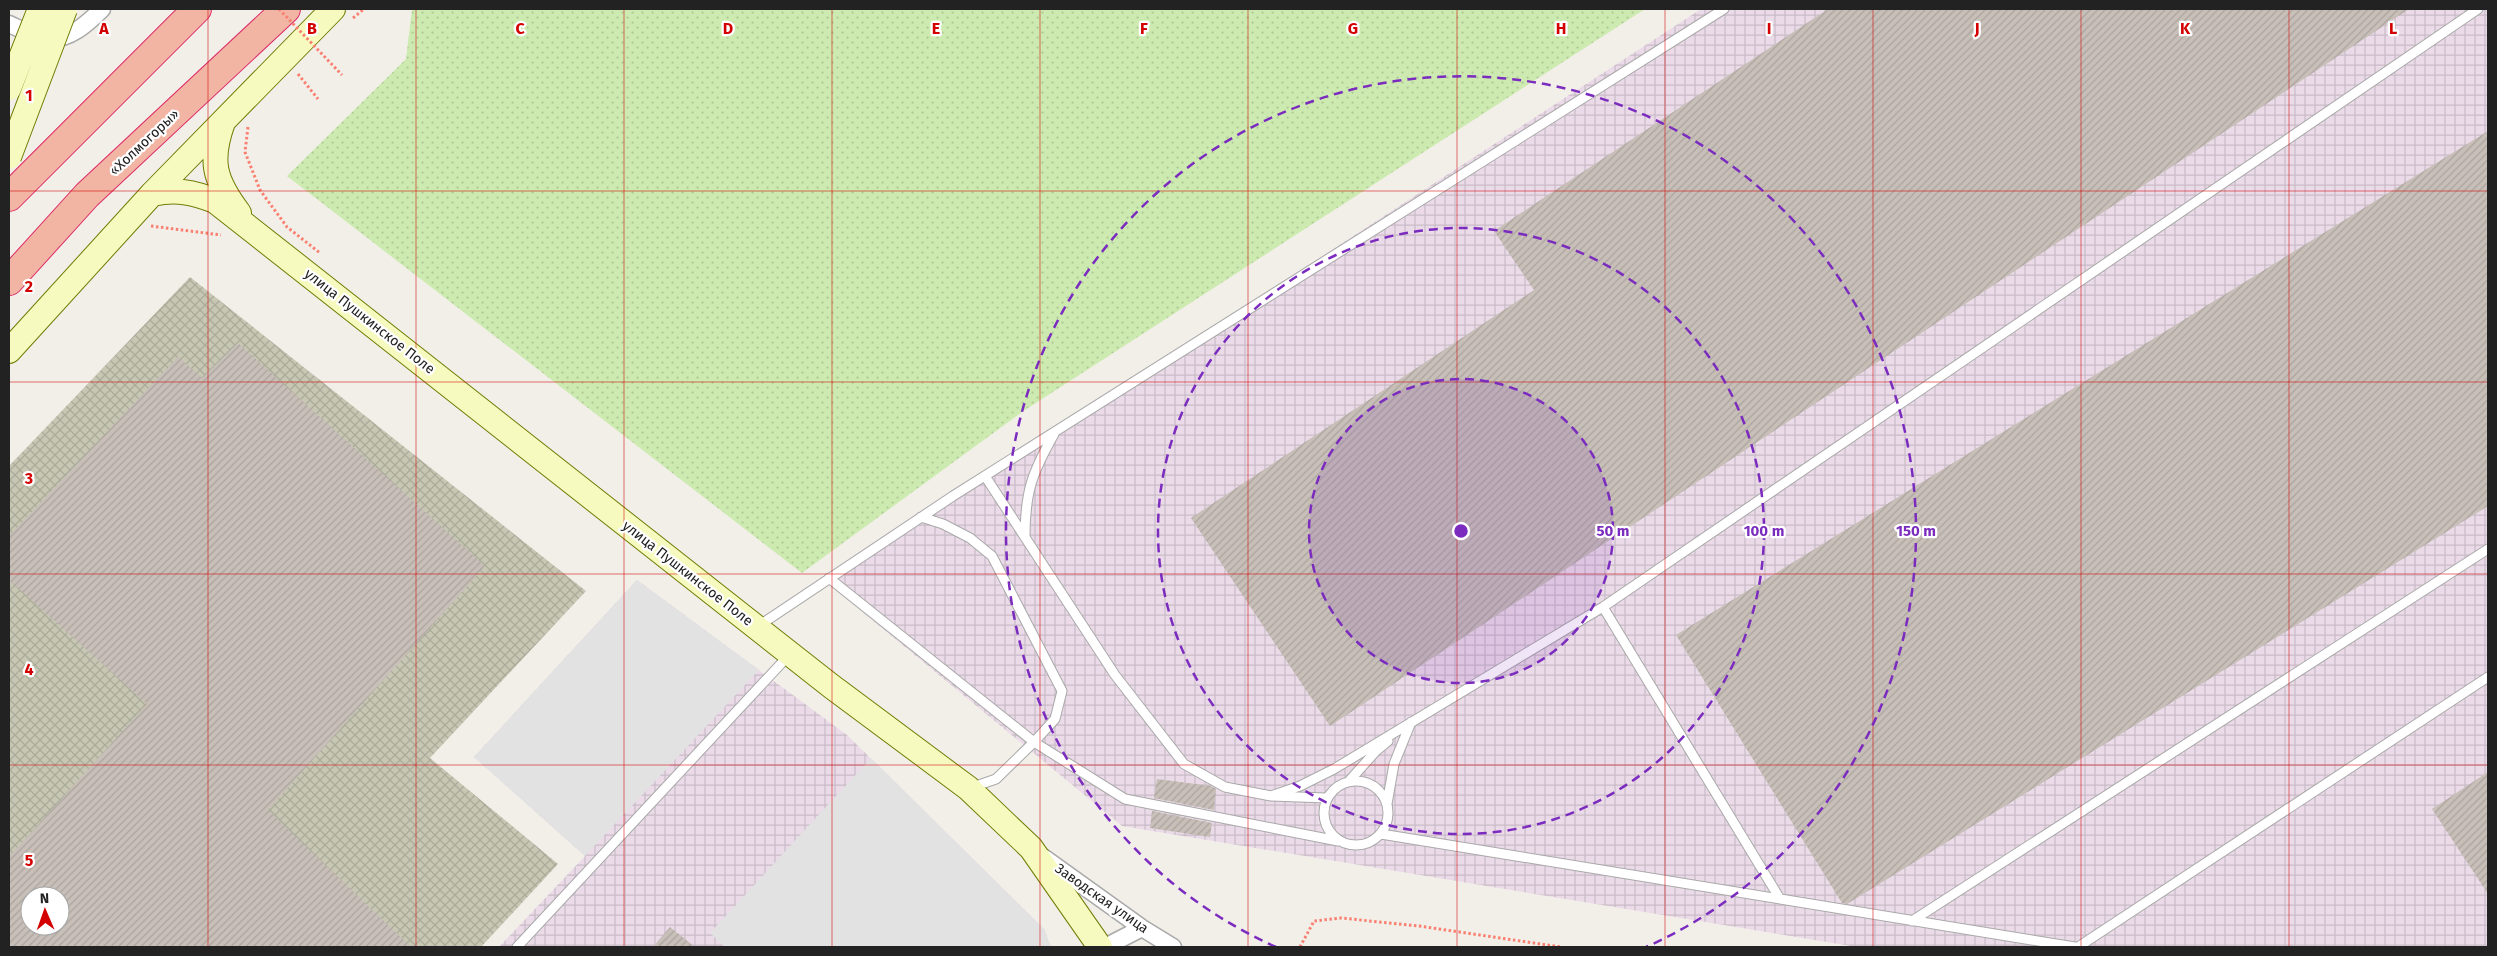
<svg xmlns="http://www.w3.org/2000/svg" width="2497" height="956" font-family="'Fira Sans',sans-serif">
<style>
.industrial{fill:url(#industrial-grid)}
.construction{fill:url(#construction-cross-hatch);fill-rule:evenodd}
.grass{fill:url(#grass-dots)}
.parking{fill:#e2e2e2}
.building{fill:url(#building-hatch);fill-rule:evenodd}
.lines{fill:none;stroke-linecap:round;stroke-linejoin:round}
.service-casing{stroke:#a9a9a9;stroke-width:11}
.minor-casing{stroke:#a9a9a9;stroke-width:19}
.secondary-casing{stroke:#707d05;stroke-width:26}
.trunk-casing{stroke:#dc2a67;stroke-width:30}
.path{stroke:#fa8072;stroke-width:3;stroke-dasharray:2.5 2.5;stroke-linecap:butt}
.service{stroke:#fff;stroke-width:9}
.minor{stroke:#fff;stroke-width:16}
.secondary{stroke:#f7fabf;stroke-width:24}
.trunk{stroke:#f2b4a3;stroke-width:28}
.secondary-bridge-casing{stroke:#707d05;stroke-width:26;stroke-linecap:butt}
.path-bridge{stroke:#fa8072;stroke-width:3;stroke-dasharray:2.5 2.5;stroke-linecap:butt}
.secondary-bridge{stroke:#f7fabf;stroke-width:24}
.grid{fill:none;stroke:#d40000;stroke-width:1;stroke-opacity:0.55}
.ring{fill:none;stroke:#7b2cbf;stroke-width:2.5;stroke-dasharray:9 6}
.labels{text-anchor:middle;stroke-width:4.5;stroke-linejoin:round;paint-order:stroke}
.street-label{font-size:14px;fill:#222;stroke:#fff}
.grid-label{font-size:16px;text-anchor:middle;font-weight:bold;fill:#d40000;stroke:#fff;stroke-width:4.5;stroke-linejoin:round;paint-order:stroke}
.centre{fill:#7b2cbf;stroke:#fff;stroke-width:2.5}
.ring-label{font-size:15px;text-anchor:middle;font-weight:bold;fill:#7b2cbf;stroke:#fff;stroke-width:4.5;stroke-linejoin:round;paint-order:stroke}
</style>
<defs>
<pattern id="industrial-grid" width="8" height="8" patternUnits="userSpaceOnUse" patternTransform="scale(1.25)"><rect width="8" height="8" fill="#ebdbe8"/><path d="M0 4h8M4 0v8" fill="none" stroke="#c9bcc7"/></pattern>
<pattern id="construction-cross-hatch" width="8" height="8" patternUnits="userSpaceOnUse" patternTransform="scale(1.25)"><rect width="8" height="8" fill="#c7c7b4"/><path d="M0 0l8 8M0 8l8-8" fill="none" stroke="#abab9a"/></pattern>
<pattern id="grass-dots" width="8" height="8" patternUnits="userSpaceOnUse" patternTransform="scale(1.25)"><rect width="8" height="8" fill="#cdebb0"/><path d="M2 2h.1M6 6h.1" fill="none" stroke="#b0c997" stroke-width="1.8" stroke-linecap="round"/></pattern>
<pattern id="building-hatch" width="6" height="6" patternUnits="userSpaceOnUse" patternTransform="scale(1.25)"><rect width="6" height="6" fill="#c7bfb8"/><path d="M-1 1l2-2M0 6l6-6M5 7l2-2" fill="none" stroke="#aba49e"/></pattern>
</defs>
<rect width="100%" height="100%" fill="#f2efe9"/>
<path class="industrial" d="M1701,9H2488V947H1857L1122,826L825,581Z
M637,580L847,735L1044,929L1051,947H499L585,856L474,757Z"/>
<path class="construction" d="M190,277L586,591L430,758L558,864L481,947H9V466ZM30,896H60V926H30Z"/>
<path class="grass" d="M412,9H1645L1022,412L802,573L287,176L406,59Z"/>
<path class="parking" d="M637,580L759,670L585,856L474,757Z
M871,758L1044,929L1051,947H725L710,933Z"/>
<path class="building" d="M1828,9H2409L1330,726L1191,518L1534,290L1494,231Z
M2488,131V506L1847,904L1842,903L1676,635Z
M238,343L485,566L268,810L411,947H9V857L147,704L9,580V536L178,357L202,378ZM30,896H60V926H30Z
M2488,772V894L2432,809Z
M1157,779L1211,786L1216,789L1214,810L1154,798Z
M1152,811L1212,823L1210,837L1150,828Z
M670,927L695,947H653Z"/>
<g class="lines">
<defs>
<path id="service" d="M985,476L1115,675L1184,764L1225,787L1271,796L1326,798
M921,517L943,524L970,538L992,556L1062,691L1055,719L1034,742L996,779L970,788
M1025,537C1025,492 1032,473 1054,434
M829,578L1034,742L1125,799L1338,841
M1603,607L1780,899
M757,627L953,496L1724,9
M1350,780L1376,751L1388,741
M1324 813a32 32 0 1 1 64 0a32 32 0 1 1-64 0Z
M1271,796L1300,786L1334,769L1603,607L2478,9
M1387,804L1394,764L1411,722
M1381,834L2075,947
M1912,921L2488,549
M517,947L790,654
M2078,947L2488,677"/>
<path id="minor" d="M9,24C20,29 33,36 46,38C68,42 88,23 102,9
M1043,857L1142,928L1173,947
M1105,947L1142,928"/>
<path id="secondary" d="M223,122C209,161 214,180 239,213
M152,194C176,189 193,192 215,201L831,686L968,788L1031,848L1100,947
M9,351L152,194L333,9"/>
<path id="trunk" d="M9,197L197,9
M9,281L87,195L286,9"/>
</defs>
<use href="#service" class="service-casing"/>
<use href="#minor" class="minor-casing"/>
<use href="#secondary" class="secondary-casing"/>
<use href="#trunk" class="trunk-casing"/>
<path class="path" d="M353,18L364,9
M298,74L318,99
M248,127L245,152L260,190L287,227L320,253
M151,226L221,235
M1300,947L1314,921L1341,918L1419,926L1561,947"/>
<use href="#service" class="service"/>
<use href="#minor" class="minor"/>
<use href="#secondary" class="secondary"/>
<use href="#trunk" class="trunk"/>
<defs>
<path id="secondary-bridge" d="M9,88L40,9
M9,157L65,9"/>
</defs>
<use href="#secondary-bridge" class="secondary-bridge-casing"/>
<path class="path-bridge" d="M279,9L342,75"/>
<use href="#secondary-bridge" class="secondary-bridge"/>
</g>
<path class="grid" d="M208,9V947M416,9V947M624,9V947M832,9V947M1040,9V947M1248,9V947M1457,9V947M1665,9V947M1873,9V947M2081,9V947M2289,9V947M9,191H2488M9,382H2488M9,574H2488M9,765H2488"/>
<circle cx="1461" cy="531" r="152" fill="#7b2cbf" fill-opacity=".12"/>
<g class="ring">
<circle cx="1461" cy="531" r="152"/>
<circle cx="1461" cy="531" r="303"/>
<path d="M1276 947A455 455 0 1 1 1646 947"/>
</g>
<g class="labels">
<g class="street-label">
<text transform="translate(144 142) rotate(-43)" y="5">«Холмогоры»</text>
<text transform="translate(370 321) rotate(38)" y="5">улица Пушкинское Поле</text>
<text transform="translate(688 573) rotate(38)" y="5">улица Пушкинское Поле</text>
<text transform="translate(1102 898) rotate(35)" y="5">Заводская улица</text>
</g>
</g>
<g class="grid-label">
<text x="104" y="34">A</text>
<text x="312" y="34">B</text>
<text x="520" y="34">C</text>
<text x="728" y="34">D</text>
<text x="936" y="34">E</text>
<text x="1144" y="34">F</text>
<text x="1353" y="34">G</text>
<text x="1561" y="34">H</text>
<text x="1769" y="34">I</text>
<text x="1977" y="34">J</text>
<text x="2185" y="34">K</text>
<text x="2393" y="34">L</text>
<text x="29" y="101">1</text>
<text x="29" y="292">2</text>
<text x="29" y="484">3</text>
<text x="29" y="675">4</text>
<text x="29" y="866">5</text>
</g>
<circle cx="1461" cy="531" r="8" class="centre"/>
<g class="ring-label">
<text x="1613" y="536">50 m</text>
<text x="1764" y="536">100 m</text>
<text x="1916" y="536">150 m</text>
</g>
<rect width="2497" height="956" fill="none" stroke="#222222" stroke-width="20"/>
<g transform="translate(45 911) rotate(358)"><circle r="24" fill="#ffffff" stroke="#a7a7a7"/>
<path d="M0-4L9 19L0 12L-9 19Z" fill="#d40000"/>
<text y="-8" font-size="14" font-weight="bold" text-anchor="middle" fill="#222222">N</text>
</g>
</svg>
